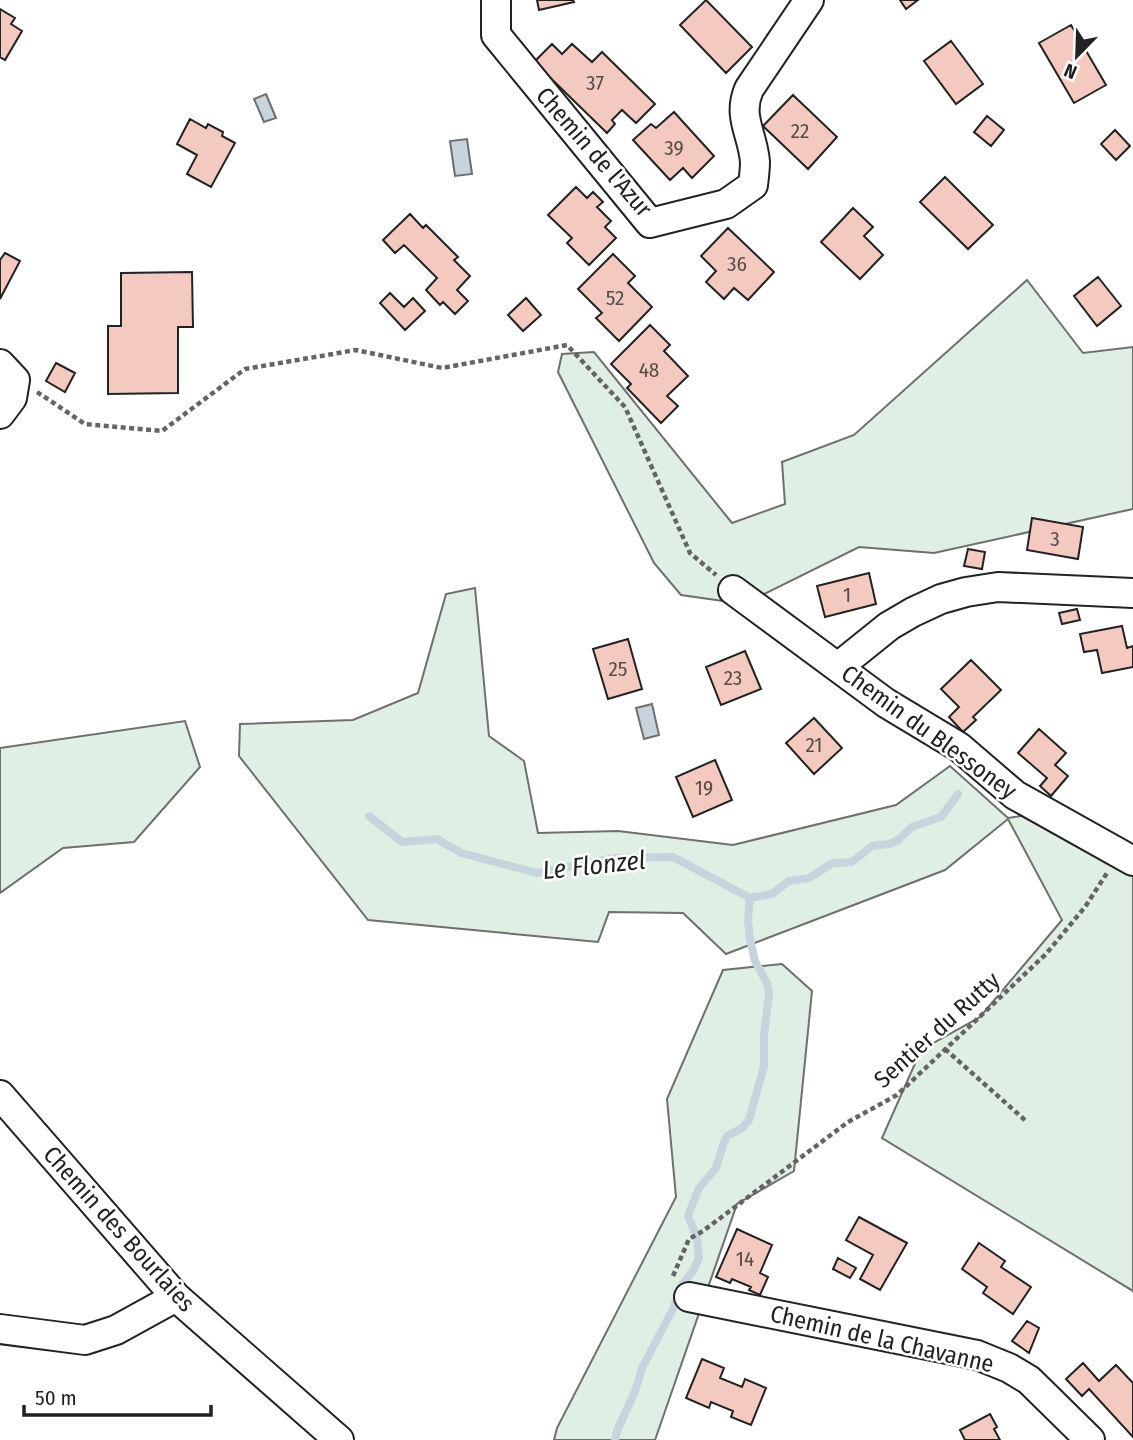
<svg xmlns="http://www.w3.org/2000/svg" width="1133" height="1440" font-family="'Fira Sans Condensed',sans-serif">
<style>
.green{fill:#e0efe3;stroke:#6f6f6f;stroke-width:2}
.water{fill:#c7d3dd;stroke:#6f6f6f;stroke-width:2}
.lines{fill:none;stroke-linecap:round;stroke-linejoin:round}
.stream{stroke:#c7d3dd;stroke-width:8}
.building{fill:#f3c9c0;stroke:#222;stroke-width:2}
.minor-casing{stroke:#222;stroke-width:32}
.path{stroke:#646464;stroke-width:4.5;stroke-dasharray:5 3.5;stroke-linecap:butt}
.minor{stroke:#fff;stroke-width:28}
.labels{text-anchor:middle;stroke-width:5;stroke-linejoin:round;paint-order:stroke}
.number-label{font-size:21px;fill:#564c4a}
.street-label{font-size:24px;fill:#222;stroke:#fff}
.water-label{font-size:26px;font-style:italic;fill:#222;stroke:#fff}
</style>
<rect width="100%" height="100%" fill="#fff"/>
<path class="green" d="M1027,280L1083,353L1133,347V509L934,553L859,547L744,604L681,595L654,563L558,372L562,354L594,352L732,523L785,504L782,462L854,435Z
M475,588L489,736L524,761L538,833L618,831L733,845L896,805L950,766L1008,818L1054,811L1133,873V1291L882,1138L921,1050L980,1017L1062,920L1008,819L945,870L726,954L683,913L609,912L598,942L368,920L239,756L240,724L353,720L418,693L446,594Z
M185,721L200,767L134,842L63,848L0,893V748Z
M782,964L812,991L794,1171L737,1204L655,1440H554L557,1428L676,1197L667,1099L723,970Z"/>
<path class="water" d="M266,94L276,118L264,122L254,99Z
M467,139L472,174L455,176L450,141Z
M652,704L659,735L644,739L636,708Z"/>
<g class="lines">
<path class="stream" d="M369,816L402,842L437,839L461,853L537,873L615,858L673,857L750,898L772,894L789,881L809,878L833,863L852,862L872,846L889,844L898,840L912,827L941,817L958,794
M615,1440L617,1431L636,1389L642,1368L673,1309L681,1286L693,1271L699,1258L697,1237L688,1216L699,1188L716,1168L723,1145L727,1136L742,1128L749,1120L764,1066V1035L769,994L767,983L755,961L750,939L748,920L750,898"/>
</g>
<path class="building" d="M537,0H573L574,2L539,10Z
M706,0L752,47L726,73L680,25Z
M900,0H918L906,9Z
M0,9L15,18L11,24L22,31L5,60L0,57Z
M1071,25L1106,85L1074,103L1039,43Z
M951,41L983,84L956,104L924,61Z
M552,44L562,54L572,44L592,62L602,52L655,104L636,123L622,110L612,120L615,124L607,133L534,62Z
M793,95L837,137L808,169L763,126Z
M674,112L714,156L692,178L683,168L670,180L633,140L651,124L656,128Z
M987,116L1004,130L991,146L974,132Z
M190,119L206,128L208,124L223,132L222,136L235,143L211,187L187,174L197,155L177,144Z
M1115,130L1130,146L1116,160L1101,144Z
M945,177L993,225L968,249L920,202Z
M576,187L587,198L593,192L603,202L597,207L611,221L605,227L616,238L589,265L567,243L572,238L548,215Z
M853,208L873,227L864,236L883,255L860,279L821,242Z
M410,214L423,228L426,225L458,257L454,260L470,276L457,290L468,301L455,314L443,302L440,305L426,290L437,278L404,245L395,253L383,240Z
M728,228L774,272L748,300L734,288L724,299L706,282L716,271L701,256Z
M5,253L20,261L0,299V260Z
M613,254L635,276L628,283L652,307L619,341L596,318L602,313L578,289Z
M192,272L193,327H178V393L108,394V326H121V273Z
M1098,277L1121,306L1097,326L1074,296Z
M390,293L404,307L413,298L425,311L405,330L380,303Z
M526,298L541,315L523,331L508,315Z
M650,325L670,345L664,351L688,376L667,396L678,406L661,423L627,388L631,384L611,364Z
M56,363L75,373L65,392L46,381Z
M1032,518L1083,527L1078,559L1027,550Z
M968,549L985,552L982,569L964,566Z
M869,573L876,604L825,617L817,586Z
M1077,609L1080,620L1062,624L1059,613Z
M1122,626L1127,648L1133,646V667L1102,673L1097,650L1084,652L1080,634Z
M628,639L642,689L608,699L593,649Z
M745,651L761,689L721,705L706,667Z
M971,660L1001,690L973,717L976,720L963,732L949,717L959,707L941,689Z
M814,718L842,748L814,774L786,743Z
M1039,729L1066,753L1055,765L1068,776L1051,796L1040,786L1047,778L1018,753Z
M715,760L732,800L693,817L676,777Z
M859,1217L907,1243L880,1290L860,1279L873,1255L846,1240Z
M737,1229L772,1245L760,1273L768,1277L760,1295L749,1290L751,1287L732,1279L730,1283L716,1277Z
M979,1243L1005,1261L1001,1267L1031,1287L1013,1314L983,1293L987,1287L962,1269Z
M838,1258L856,1268L850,1278L833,1269Z
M1027,1321L1039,1328L1029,1353L1012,1341Z
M702,1359L724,1368L720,1378L742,1387L745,1379L766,1388L751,1425L731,1417L733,1411L711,1402L709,1408L686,1398Z
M1083,1363L1099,1381L1116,1365L1133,1383V1437L1089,1389L1082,1396L1066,1379Z
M990,1414L997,1427L994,1429L1000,1440H965L960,1430Z"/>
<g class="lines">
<defs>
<path id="minor" d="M496,0V35L650,223L726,204L753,185C754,177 755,169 755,162C753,134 737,117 749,89L809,0
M0,364L15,380L12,398L0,414
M733,590L886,703L959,747L1015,795L1133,861
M838,667L889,626L913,612L941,599L966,592L998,587L1133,593
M0,1095L176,1297L339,1440
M689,1297L977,1355L1009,1368L1029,1380L1090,1440
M0,1329L85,1340L116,1330L176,1297"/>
</defs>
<use href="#minor" class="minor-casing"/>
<path class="path" d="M37,392L85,424L162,431L245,369L356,350L442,368L567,345L625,407L690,553L716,575
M945,1049L1026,1121
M673,1276L689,1239L703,1231L848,1122L897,1095L1046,954L1085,907L1107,873"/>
<use href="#minor" class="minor"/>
</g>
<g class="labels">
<g class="number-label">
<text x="595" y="90">37</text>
<text x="800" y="138">22</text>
<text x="674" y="155">39</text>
<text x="737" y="271">36</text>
<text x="615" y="305">52</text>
<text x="649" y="377">48</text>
<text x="1055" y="546">3</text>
<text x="847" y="602">1</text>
<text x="618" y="676">25</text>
<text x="733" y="685">23</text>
<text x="814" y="752">21</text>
<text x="704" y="795">19</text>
<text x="745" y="1266">14</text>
</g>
<g class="street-label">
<text transform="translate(594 152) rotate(49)" y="8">Chemin de l'Azur</text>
<text transform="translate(929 732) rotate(36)" y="8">Chemin du Blessoney</text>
<text transform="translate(937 1030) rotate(-42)" y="8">Sentier du Rutty</text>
<text transform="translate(119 1229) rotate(48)" y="8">Chemin des Bourlaies</text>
<text transform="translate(882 1339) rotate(13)" y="8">Chemin de la Chavanne</text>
</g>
<g class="water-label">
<text transform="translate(594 865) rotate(-6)" y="9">Le Flonzel</text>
</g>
</g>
<g transform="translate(1077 56) rotate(203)" stroke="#ffffff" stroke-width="5" paint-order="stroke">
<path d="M0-5L12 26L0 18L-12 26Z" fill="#222222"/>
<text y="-10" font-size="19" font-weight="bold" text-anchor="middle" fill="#222222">N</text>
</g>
<path d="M24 1405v10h187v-10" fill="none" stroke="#222222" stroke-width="3.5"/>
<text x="35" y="1405" font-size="21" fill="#222222" stroke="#ffffff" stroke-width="5" paint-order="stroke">50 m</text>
</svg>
